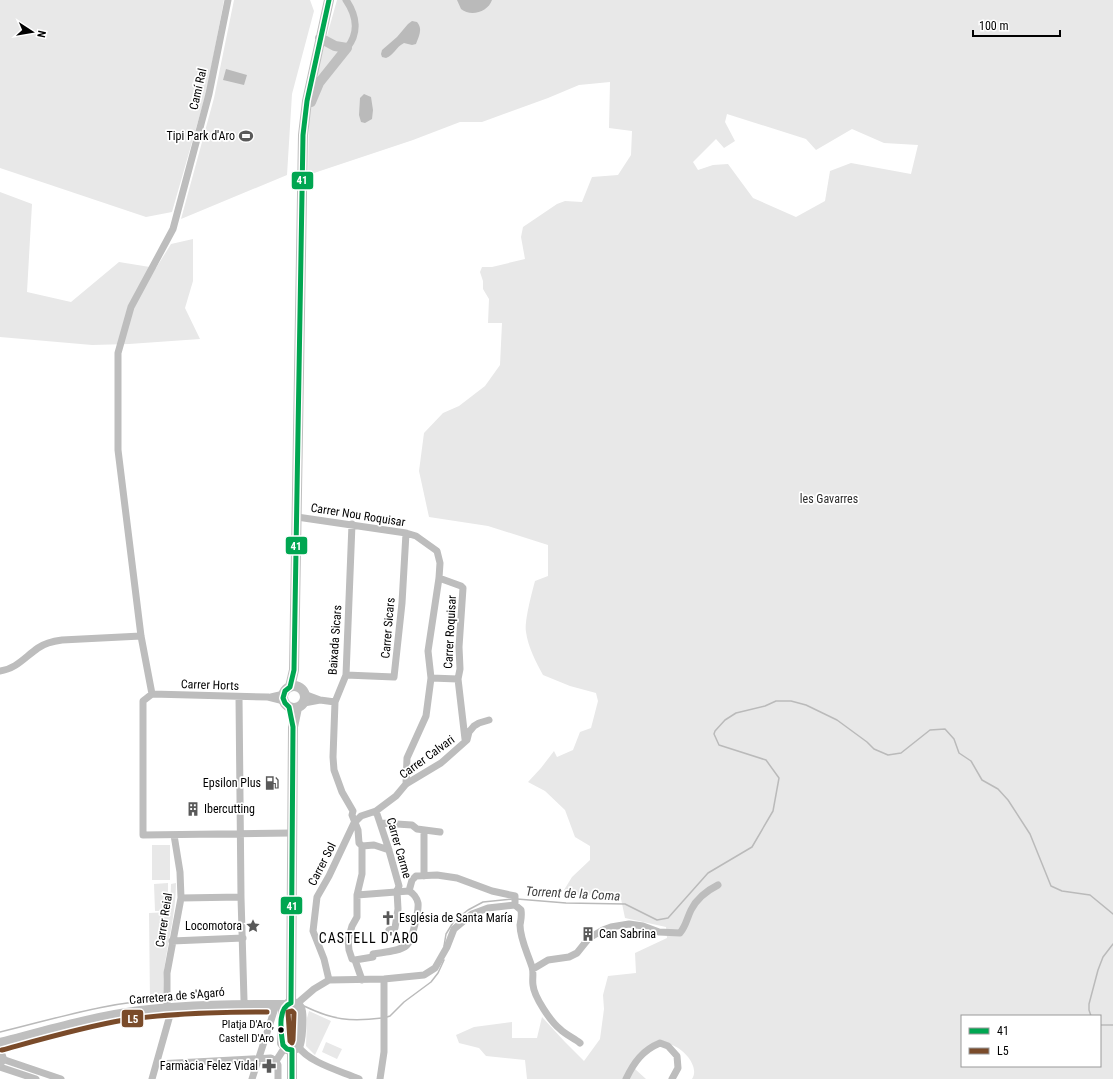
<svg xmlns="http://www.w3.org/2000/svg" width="1113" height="1079" font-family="'Roboto Condensed',sans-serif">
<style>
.green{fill:#e8e8e8;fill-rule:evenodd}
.water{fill:#bababa}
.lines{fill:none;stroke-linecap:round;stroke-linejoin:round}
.stream{stroke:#bababa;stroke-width:1.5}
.street{stroke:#bdbdbd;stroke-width:7}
.secondary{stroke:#bfbfbf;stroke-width:10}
.bus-1-casing{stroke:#fff;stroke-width:8}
.bus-2-casing{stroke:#fff;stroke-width:8}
.bus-1{stroke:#00a651;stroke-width:5}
.bus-2{stroke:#7a4b2a;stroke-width:5}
.bus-dot{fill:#000;stroke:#fff;stroke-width:1.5}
.labels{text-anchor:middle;stroke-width:3.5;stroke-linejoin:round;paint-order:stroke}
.bus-label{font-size:11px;fill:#000;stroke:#fff;text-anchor:end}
.street-label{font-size:12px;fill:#000;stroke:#fff}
.poi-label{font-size:12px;fill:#000;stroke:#fff;text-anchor:end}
.park-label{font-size:12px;fill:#2d2d2d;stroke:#fff}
.water-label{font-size:13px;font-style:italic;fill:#3e3e3e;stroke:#fff}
.quarter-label{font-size:14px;letter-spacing:1px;fill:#000;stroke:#fff}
.line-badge{stroke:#fff;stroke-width:1.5}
.badge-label{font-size:11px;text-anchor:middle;font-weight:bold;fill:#fff}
</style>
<rect width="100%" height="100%" fill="#fff"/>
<path class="green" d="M0,0H224L207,90L172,212L146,217L0,168Z
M234,0H310L314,11L292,94L287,175L181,219L214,98Z
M337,0H1113V1079H692C700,1067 684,1049 672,1045C666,1043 656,1045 650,1045L635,1069L646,1079H527L525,1060L486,1056L479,1048L459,1043L456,1035L474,1027L512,1022V1038H537L542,1017L565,1042L584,1061L600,1039L604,1009L603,995L608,976L636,973L635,953L667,938L666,927L625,918L620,894L573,895L564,890L572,877L590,860V846L575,837L565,810L545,791L528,782L541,768L554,751L557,757L573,750L580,732L591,728L598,701L596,693L570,686L543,675C536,662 528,647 526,632C524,622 532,592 535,581L548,576V545L488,526L429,517L419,471L424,433L443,413L459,406L485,386L500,365L502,323H488L489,299L483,289V281L480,272L482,267H492L525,259L521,237L523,227L557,204L565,201L582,202L592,177L618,175L631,155L632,131L609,128L610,82L579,85L548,98L482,122H460L413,140L308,175L309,118L316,75ZM727,114L806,139L816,150L852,129L884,143L918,145L911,174L851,163L830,171L825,201L796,217L753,198L728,164L713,165L698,170L693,162L716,139L724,148L735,141L725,122ZM962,1016H1100V1066H962Z
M0,192L32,204L27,292L71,302L119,262L156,268L171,244L193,239V281L185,308L200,339L129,344L92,345L0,337Z
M152,845H170V880H152Z
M168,883V911H155L154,884Z
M176,883C176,916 166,947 163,980C163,987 164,995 164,1002L150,1003L149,913L170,912L171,884Z
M290,1010H294L298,1014L295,1044H290L287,1041L288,1013Z
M309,1011L331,1021L315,1055L306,1046L307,1018Z
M326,1042L342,1049L337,1059L322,1052Z"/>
<path class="water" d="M457,0H492C488,12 471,17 461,9Z
M412,21L417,22C423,29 419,36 416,44L412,45L404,43C396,47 394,55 386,58L382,57L381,54L382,50L397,37L408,24Z
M226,69L247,75L244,85L223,80Z
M364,94L371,97L373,110L372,119L365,123L361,122L359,115L360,98Z"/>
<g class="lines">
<path class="stream" d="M517,899L566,903L625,904L657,920L668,918L708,873L752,847L773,811L779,778L766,760L719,745L714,734L715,731L725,720L736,713L765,706L776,701H791L806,705L837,720L867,742L874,749L888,755L901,753L930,730L945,729L954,739L959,753L971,761L982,780L998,789L1008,800L1030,834L1051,886L1062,891L1090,895L1113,914
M444,946L446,934L454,921L468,910L483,902L513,899
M169,1000H183
M304,1006C333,1020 350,1022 382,1018
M1091,1016L1089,1010V1004L1098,970L1103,957L1113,944
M387,1017L390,1016L404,1002L431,982L438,973L444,960
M1100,1025H1113
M0,1032C55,1019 108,1001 165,1000"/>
<path class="street" d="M346,0C357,16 359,33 347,48
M297,517L406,533L416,536L437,551L440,563L439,578L428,651L431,678L426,716L407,758L406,784
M352,524L346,675L335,702L333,757L334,770L342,792L353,811L352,815L358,830L359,843L362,846V874L357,895V917L352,926L348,940L349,950L352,959L355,960L362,980
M439,578L461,586L463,588L459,647L460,669L458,679L465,739
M0,671C16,669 25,657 38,648C45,643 54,641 62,640L141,636
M346,675L394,677L402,603L406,533
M431,678L458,679
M152,694L141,636L118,450V353L131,307L173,229L209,94L228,0
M152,694L143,701V835L292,833
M152,694L268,697L284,701
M304,694L320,700
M239,697L241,897L244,1000L247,1005
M271,697L284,694
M304,703L320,700L335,702
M376,811L388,847L399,886L397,891L398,909L395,928L389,930
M381,823L412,825L417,829L440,832
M362,846L374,845L389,850
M424,876V830
M409,891L412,880L416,876L437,875L457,878L492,891L515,896V905
M181,898L241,897
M172,941L243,938
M355,960L373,957V954C383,952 399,952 407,945C412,941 419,910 418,903C417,898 413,893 409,891L357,895
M533,969L548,960L569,957L577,953L589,938L603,930L611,927L629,924L643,926L659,932L680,933C686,926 687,918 691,910C697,898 706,891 718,885
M329,980L324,959L313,931L317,897L329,876L354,823L361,816L376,811L396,796L406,784L441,763L467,740L469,732L474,726L479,723L489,720
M298,1005L300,1001L314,989L329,980L384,979L424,975L435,968L447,947L454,929L472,914L488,908L515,905L521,910C522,916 521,919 520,925C520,939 528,954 532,967C534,973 532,979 533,985C534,997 551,1022 560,1029C566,1035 574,1038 580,1043
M167,1008V973L181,898L180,872L174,835
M298,1046C309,1063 341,1071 359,1079
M2,1059L61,1079
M276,1061L278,1065V1079
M276,1061L285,1047
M157,1064L271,1058L276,1061
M0,1067L36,1079
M152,1079L172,1008
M252,1079L275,1008
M380,1079L384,1052V979
M626,1079C634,1062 643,1050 660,1043L668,1046L677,1056L678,1068L672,1079"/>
<path class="secondary" d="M311,102L319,83L347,48L335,46L320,38
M283 697a11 11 0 1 1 22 0a11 11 0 1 1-22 0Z
M290,687L294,670L303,135L307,101L329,0
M289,1003C294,1003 298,1003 300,1008C303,1014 301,1042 298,1047L292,1050L287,1049L282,1043L283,1010L285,1006Z
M291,1003L293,727L297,708
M0,1043C46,1031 93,1017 140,1011C189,1005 238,1005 287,1005
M292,1050V1079
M0,1053L2,1059L0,1062"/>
<defs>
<path id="bus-1" d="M292,1079V1050L287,1049L283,1045C281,1033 277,1008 291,1003L293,727L289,707L285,703L283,698L285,691L290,687L294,670L303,135L307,101L329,0"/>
<path id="bus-2" d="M292,1011L294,1013L293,1040L292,1043L290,1041L288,1012Z
M2,1050C42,1039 83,1027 124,1020C171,1013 220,1012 267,1012"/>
</defs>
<use href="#bus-1" class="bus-1-casing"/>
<use href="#bus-2" class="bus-2-casing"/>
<use href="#bus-1" class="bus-1"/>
<use href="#bus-2" class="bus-2"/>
</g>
<defs>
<symbol id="stadium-bare" viewBox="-9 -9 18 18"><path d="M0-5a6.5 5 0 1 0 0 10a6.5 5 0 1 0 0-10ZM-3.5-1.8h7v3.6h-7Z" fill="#595959" stroke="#fff" stroke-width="2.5" paint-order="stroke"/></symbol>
<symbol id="fuel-bare" viewBox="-9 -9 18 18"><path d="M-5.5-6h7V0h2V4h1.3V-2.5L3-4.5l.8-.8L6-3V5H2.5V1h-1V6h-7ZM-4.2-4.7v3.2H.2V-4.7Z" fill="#595959" stroke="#fff" stroke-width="2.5" paint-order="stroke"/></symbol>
<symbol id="building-bare" viewBox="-9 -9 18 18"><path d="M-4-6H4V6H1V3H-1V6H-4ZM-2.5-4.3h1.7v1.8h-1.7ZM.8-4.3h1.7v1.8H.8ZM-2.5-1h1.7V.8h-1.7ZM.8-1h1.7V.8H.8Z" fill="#595959" stroke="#fff" stroke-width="2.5" paint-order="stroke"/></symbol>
<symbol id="church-bare" viewBox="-9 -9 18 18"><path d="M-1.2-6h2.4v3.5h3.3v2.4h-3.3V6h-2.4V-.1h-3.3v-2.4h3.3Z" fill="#595959" stroke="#fff" stroke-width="2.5" paint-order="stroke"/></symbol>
<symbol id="sight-bare" viewBox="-9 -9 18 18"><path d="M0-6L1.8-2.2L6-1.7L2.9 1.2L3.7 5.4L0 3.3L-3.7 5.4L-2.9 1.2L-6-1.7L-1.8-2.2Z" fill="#595959" stroke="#fff" stroke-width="2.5" paint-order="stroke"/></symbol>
<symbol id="pharmacy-bare" viewBox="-9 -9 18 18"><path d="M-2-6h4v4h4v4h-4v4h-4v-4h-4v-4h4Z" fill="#595959" stroke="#fff" stroke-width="2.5" paint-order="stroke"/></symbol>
</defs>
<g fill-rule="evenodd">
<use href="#stadium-bare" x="236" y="126" width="20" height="20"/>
<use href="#fuel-bare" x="262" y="773" width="20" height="20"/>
<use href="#building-bare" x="183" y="799" width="20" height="20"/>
<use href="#church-bare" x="378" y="908" width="20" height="20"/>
<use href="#sight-bare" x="243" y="916" width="20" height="20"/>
<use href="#building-bare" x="578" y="924" width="20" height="20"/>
<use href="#pharmacy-bare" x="259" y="1056" width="20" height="20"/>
</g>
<circle class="bus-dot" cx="281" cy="1030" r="3.5"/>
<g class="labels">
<g class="bus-label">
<text x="274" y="1028">Platja D'Aro,<tspan x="274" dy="14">Castell D'Aro</tspan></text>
</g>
<g class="street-label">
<text transform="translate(198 89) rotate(-77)" y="4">Camí Ral</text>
<text transform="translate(358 515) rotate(9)" y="4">Carrer Nou Roquisar</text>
<text transform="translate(388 628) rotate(-85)" y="4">Carrer Sicars</text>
<text transform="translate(450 632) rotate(-87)" y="4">Carrer Roquisar</text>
<text transform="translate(335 640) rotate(-86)" y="4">Baixada Sicars</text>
<text transform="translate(210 685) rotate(2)" y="4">Carrer Horts</text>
<text transform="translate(427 757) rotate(-36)" y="4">Carrer Calvari</text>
<text transform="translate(399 848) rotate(74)" y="4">Carrer Carme</text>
<text transform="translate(322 864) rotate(-63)" y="4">Carrer Sol</text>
<text transform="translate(164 920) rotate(-81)" y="4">Carrer Reial</text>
<text transform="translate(177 996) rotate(-5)" y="4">Carretera de s'Agaró</text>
</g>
<g class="poi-label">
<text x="235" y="140">Tipi Park d'Aro</text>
<text x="261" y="787">Epsilon Plus</text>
<text x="204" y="813" text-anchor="start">Ibercutting</text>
<text x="399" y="922" text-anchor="start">Església de Santa María</text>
<text x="242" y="930">Locomotora</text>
<text x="599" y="938" text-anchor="start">Can Sabrina</text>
<text x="258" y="1070">Farmàcia Felez Vidal</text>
</g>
<g class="park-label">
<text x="829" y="503">les Gavarres</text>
</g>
<g class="water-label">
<text transform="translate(573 893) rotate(3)" y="5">Torrent de la Coma</text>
</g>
<g class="quarter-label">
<text x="369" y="943">CASTELL D'ARO</text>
</g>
</g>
<g class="line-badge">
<rect x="291" y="171" width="23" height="19" rx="4" fill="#00a651"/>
<rect x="285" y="536" width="23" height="19" rx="4" fill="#00a651"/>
<rect x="280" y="896" width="23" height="19" rx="4" fill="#00a651"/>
<rect x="121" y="1009" width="23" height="19" rx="4" fill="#7a4b2a"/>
</g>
<g class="badge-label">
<text x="302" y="184">41</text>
<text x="296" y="550">41</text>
<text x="292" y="910">41</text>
<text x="133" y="1023">L5</text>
</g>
<rect x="961" y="1015" width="140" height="52" fill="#ffffff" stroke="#999999"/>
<rect x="969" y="1028" width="20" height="6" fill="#00a651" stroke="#999999"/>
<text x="997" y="1035" font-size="12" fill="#000000">41</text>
<rect x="969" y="1048" width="20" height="6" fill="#7a4b2a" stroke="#999999"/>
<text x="997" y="1055" font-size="12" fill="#000000">L5</text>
<g transform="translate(32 32) rotate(102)" stroke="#ffffff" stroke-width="3" paint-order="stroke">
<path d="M0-3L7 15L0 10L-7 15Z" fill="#000000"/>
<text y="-6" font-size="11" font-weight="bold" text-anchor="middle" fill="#000000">N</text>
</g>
<path d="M973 30v6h87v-6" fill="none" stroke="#000000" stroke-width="2"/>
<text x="979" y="30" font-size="12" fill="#000000" stroke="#ffffff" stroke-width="3" paint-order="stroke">100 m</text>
</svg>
